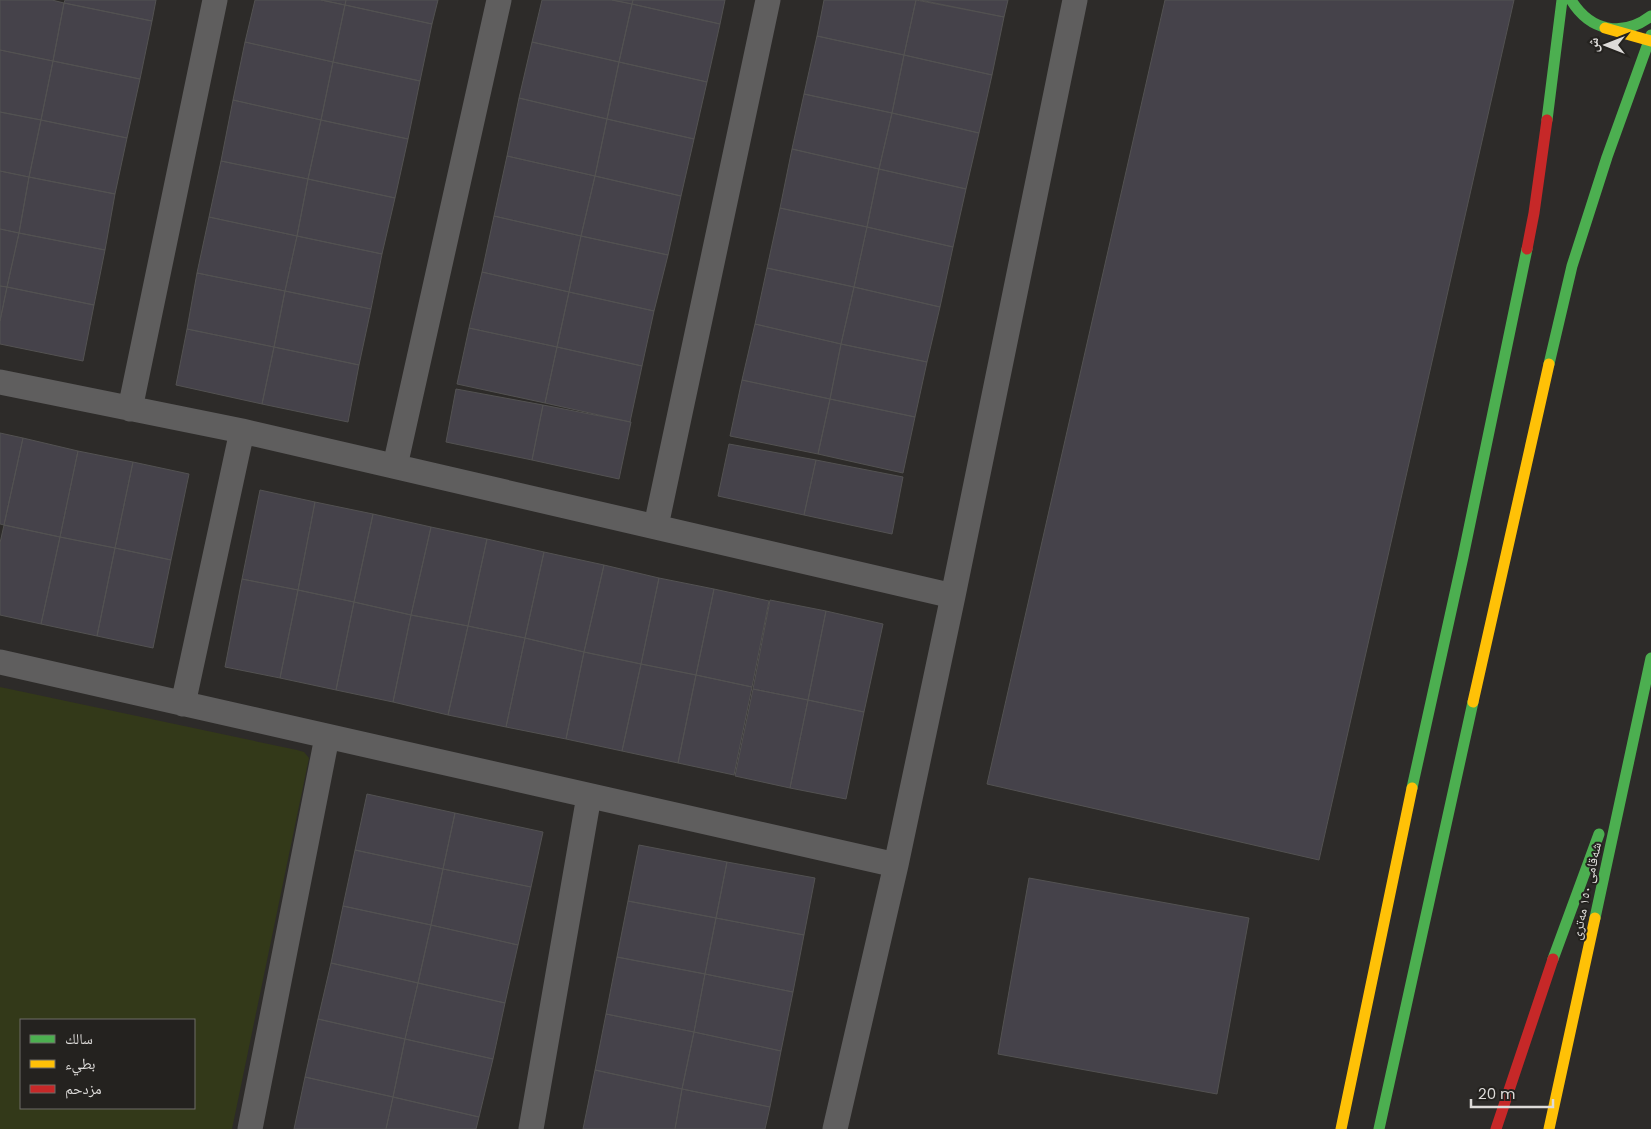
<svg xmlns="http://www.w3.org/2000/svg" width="1651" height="1129" font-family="Poppins,'Noto Naskh Arabic',sans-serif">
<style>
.green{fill:#333919;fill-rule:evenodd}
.building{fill:#45424a;stroke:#535252}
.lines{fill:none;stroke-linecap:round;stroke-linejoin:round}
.street{stroke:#5f5e5e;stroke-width:25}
.fast{stroke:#4caf50;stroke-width:11}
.slow{stroke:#ffc107;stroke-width:11}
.jam{stroke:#c62828;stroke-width:11}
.labels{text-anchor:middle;stroke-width:4;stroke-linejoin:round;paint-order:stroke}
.street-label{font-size:14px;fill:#dddbd9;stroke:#24221f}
</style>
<rect width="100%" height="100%" fill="#2d2b29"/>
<path class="green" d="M0,687L297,750L304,752L309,758L232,1129H0ZM21,1020H194V1108H21Z"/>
<path class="building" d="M0,0H52L64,3L53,61L0,50Z
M65,0H156L152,21L64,3Z
M255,0H321L345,5L333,62L245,42Z
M321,0H346L345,5Z
M346,0H438L432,24L345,5Z
M542,0H612L632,4L619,62L532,42Z
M612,0H633L632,4Z
M633,0H725L720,24L632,4Z
M824,0H916L904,55L817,36Z
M916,0L1004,17L992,75L904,55Z
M920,0H1008L1004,17Z
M1165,0H1514L1319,860L987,784Z
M64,3L152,21L140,79L53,61Z
M632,4L720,24L707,82L619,62Z
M345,5L432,24L420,81L333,62Z
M817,36L904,55L892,113L804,94Z
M245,42L333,62L321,120L233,100Z
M532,42L619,62L607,119L519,98Z
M0,50L53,61L41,120L0,112Z
M904,55L992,75L979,133L892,113Z
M53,61L140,79L127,138L41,120Z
M333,62L420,81L408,139L321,120Z
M619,62L707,82L694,139L607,119Z
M804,94L892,113L879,169L792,149Z
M519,98L607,119L595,176L507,156Z
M233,100L321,120L308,179L221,161Z
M0,112L41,120L29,177L0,171Z
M892,113L979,133L966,189L879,169Z
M607,119L694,139L681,196L595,176Z
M41,120L127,138L115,194L29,177Z
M321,120L408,139L395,198L308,179Z
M792,149L879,169L867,227L780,208Z
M507,156L595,176L581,236L494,216Z
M221,161L308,179L297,236L209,217Z
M879,169L966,189L953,247L867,227Z
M0,171L29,177L19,233L0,229Z
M595,176L681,196L668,255L581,236Z
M29,177L115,194L105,250L19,233Z
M308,179L395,198L382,254L297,236Z
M780,208L867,227L854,287L767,268Z
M494,216L581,236L569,292L482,272Z
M209,217L297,236L285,291L197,273Z
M867,227L953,247L940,307L854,287Z
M0,229L19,233L7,287L0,286Z
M19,233L105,250L94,305L7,287Z
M297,236L382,254L371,309L285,291Z
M581,236L668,255L654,311L569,292Z
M767,268L854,287L841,344L755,324Z
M482,272L569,292L557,347L469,328Z
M197,273L285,291L274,347L187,329Z
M0,286L7,287L0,321Z
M7,287L94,305L83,361L0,344V321Z
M854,287L940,307L927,362L841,344Z
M285,291L371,309L359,365L274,347Z
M569,292L654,311L642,366L557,347Z
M755,324L841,344L830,399L742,380Z
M469,328L557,347L545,403L457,384Z
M187,329L274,347L262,404L176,385Z
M841,344L927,362L915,417L830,399Z
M274,347L359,365L348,422L262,404Z
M557,347L642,366L630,422L545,403Z
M742,380L830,399L818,454L730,436Z
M456,389L543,405L532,460L446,442Z
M830,399L915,417L903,473L818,454Z
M543,405L631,422L619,479L532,460Z
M0,433L23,438L4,525L0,524Z
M23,438L78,451L60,537L4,525Z
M729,444L816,460L804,515L718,496Z
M78,451L133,462L115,548L60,537Z
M816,460L903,477L892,534L804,515Z
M133,462L189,474L171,560L115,548Z
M260,490L315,502L298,590L242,579Z
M315,502L373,514L354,602L298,590Z
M373,514L431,527L411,615L354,602Z
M4,525L60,537L41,624L0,615V543Z
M431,527L487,539L468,626L411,615Z
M60,537L115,548L97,636L41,624Z
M487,539L544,552L525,638L468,626Z
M115,548L171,560L153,648L97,636Z
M544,552L604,565L584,652L525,638Z
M604,565L659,578L641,664L584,652Z
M659,578L714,589L696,675L641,664Z
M242,579L298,590L280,678L225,667Z
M714,589L769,601L752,687L696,675Z
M298,590L354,602L336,690L280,678Z
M770,600L826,611L808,700L753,689Z
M354,602L411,615L393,702L336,690Z
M826,611L883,624L864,712L808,700Z
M411,615L468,626L448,715L393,702Z
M468,626L525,638L506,727L448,715Z
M525,638L584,652L566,739L506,727Z
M584,652L641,664L622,751L566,739Z
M641,664L696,675L678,763L622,751Z
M696,675L752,687L734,775L678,763Z
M753,689L808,700L790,788L735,776Z
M808,700L864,712L846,799L790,788Z
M367,794L455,813L443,869L355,850Z
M455,813L543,832L531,887L443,869Z
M639,845L727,862L716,918L628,901Z
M355,850L443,869L431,925L343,906Z
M727,862L815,878L804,935L716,918Z
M443,869L531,887L518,945L431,925Z
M1029,878L1249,918L1217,1094L998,1054Z
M628,901L716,918L705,974L617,957Z
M343,906L431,925L418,983L331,963Z
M716,918L804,935L793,992L705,974Z
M431,925L518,945L505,1003L418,983Z
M617,957L705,974L694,1032L606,1014Z
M331,963L418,983L405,1039L318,1019Z
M705,974L793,992L781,1051L694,1032Z
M418,983L505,1003L493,1059L405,1039Z
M606,1014L694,1032L682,1089L595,1070Z
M318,1019L405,1039L393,1097L305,1077Z
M694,1032L781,1051L770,1107L682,1089Z
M405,1039L493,1059L479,1117L393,1097Z
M595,1070L682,1089L675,1129H583Z
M305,1077L393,1097L386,1129H294Z
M682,1089L770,1107L765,1129H675Z
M393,1097L479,1117L476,1129H386Z"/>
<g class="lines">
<path class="street" d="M0,382L242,431L953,596
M130,409L215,0
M395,466L499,0
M656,526L768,0
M0,662L896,865
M183,704L242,431
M250,1129L327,737
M531,1129L589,796
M835,1129L896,865L953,596L1075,0"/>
<path class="fast" d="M1571,0C1590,31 1622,38 1651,16
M1547,120L1562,0
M1549,364L1572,266L1607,157L1651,35
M1412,788L1463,557L1527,249
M1595,918L1651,658
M1553,959L1599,834
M1379,1129L1473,702"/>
<path class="slow" d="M1605,28L1651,41
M1473,702L1549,364
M1341,1129L1412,788
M1549,1129L1595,918"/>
<path class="jam" d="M1527,249L1534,213L1547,120
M1496,1129L1553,959"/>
</g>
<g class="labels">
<g class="street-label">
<text transform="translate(1586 891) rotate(-78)" y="5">شەقامی ١٥٠ مەتری</text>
</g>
</g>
<rect x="20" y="1019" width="175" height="90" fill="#24221f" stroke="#6e6c69"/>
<rect x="30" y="1035" width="25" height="8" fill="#4caf50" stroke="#6e6c69"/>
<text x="65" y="1044" font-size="15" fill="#dddbd9">سالك</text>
<rect x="30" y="1060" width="25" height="8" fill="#ffc107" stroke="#6e6c69"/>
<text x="65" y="1069" font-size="15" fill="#dddbd9">بطيء</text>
<rect x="30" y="1085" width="25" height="8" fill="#c62828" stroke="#6e6c69"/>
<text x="65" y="1094" font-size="15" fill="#dddbd9">مزدحم</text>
<g transform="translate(1606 45) rotate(270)" stroke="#24221f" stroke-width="4" paint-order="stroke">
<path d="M0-4L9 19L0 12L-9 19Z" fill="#dddbd9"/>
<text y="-8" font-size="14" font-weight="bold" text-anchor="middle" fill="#dddbd9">ش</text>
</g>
<path d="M1471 1099v8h82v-8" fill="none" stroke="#dddbd9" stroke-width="2.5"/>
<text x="1478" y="1099" font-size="15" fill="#dddbd9" stroke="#24221f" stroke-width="4" paint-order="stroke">20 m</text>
</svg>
